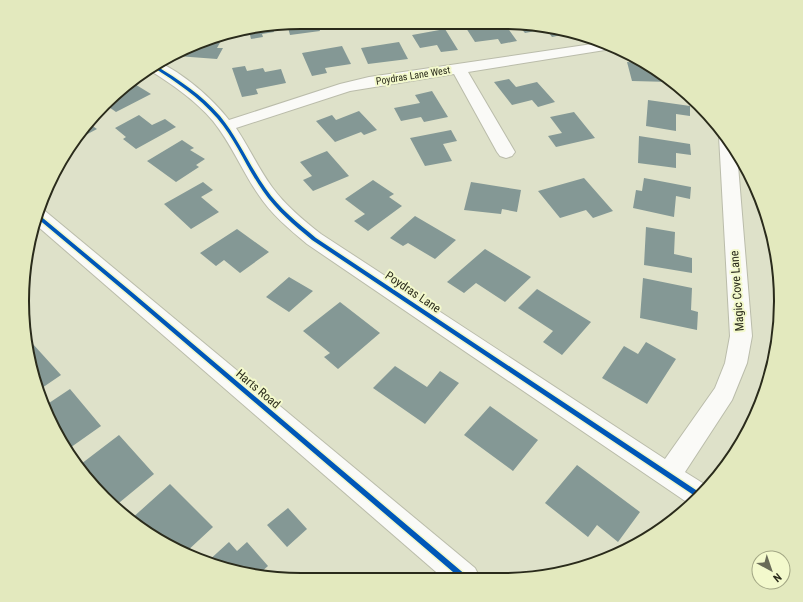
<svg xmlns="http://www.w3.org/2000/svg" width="803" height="602" font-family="'Roboto Condensed',sans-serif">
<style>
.building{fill:#849895}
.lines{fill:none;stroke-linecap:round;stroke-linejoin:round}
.minor-casing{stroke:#babcaa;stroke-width:2}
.tertiary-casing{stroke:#babcaa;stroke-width:2}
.minor{fill:#fafaf7;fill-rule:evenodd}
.tertiary{fill:#fafaf7;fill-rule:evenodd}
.cycleway-casing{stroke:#f3f9cc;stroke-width:3}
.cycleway{fill:#0057b8;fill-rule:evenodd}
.labels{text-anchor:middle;stroke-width:4;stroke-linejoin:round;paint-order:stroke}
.far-street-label{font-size:10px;fill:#2a2b1b;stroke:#f3f9cc}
.street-label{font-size:12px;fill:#2a2b1b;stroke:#f3f9cc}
.rim{fill:none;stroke:#2a2b1b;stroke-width:2}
</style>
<rect width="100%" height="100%" fill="#dee1c9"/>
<path class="building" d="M301,22H325L326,25L318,26L320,31L290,35L287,24Z
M338,22H364V23L339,26Z
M504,23L517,41L501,44L498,39L475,42L466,28Z
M516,23L562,29L566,34L552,37L546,29L525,33Z
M272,26L274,32L262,34L263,37L251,39L250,35L236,37L234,31Z
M445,29L458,50L441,52L437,45L420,48L412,35Z
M213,38L222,39L217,48H223L217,59L177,56L179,52Z
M399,42L408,59L368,64L361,48Z
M342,46L351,64L325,68L327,73L312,76L302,53Z
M627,62L643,63L647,66L657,69L671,82L632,81Z
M245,66L247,71L263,68L265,72L281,69L286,83L256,89L258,94L242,97L232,68Z
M509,79L516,87L537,82L555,102L538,107L532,100L512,105L494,82Z
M133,83L151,94L116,112L106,105Z
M432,91L448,117L424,122L421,117L401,121L394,108L420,103L415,95Z
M648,100L690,106V116L676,114V131L646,126Z
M359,111L377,130L364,135L361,132L335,142L316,121L332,115L336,120Z
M574,112L595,138L556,147L548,136L562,133L550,117Z
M139,115L152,125L165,119L176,127L136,149L123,139L126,137L115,128Z
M88,123L97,129L80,138L78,137Z
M451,130L457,141L443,144L452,161L425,166L410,138Z
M639,136L690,144L691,155L676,153V168L638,163Z
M182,140L194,148L190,150L205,159L196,165L199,167L176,182L147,161Z
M327,151L349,176L313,191L303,180L312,176L300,162Z
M584,178L613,211L593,218L586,210L560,218L538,191Z
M644,178L691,187L690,199L676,196L674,217L633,208L636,190L642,191Z
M373,180L394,194L389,197L402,206L368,231L354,221L365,214L345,199Z
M203,182L213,190L201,197L219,212L191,229L164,204Z
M471,182L521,190L517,212L502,209L501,214L464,210Z
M415,216L456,240L435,259L408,243L403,246L390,238Z
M646,227L675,232L674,254L692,258V273L644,265Z
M237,229L269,252L240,273L224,260L216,266L200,253Z
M485,249L531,277L505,302L476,283L464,293L447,282Z
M289,277L313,291L289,312L266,297Z
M643,278L692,288L691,310L698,312L697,330L640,318Z
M537,289L591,322L562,355L543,342L553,331L518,308Z
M340,302L380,333L338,369L324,357L330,353L303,331Z
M646,342L676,359L647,404L602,378L624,346L638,354Z
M32,343L61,375L39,390L28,345Z
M395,366L427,387L440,371L459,383L425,424L373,388Z
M70,389L101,426L67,450L43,407Z
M490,406L538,440L513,471L464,435Z
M119,435L154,474L114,507L100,492L103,490L81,464Z
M577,465L640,512L618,542L597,525L588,537L545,503Z
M170,484L213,527L185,553L162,543L130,520Z
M288,508L307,529L287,547L267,525Z
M229,542L237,551L247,542L268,566L260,573L262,575L206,563Z"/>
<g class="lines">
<defs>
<path id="minor" d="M599,43L611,48L605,50L468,72L515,152L512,156L506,158L500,156L497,152L454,74L350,91L236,128C249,147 258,168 272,187C285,205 303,220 321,234L665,459L715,388L725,363L730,336L719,136L721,132H724L737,153L752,336L747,363L732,400L685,472L709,487L691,505L307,244C289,229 271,214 258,194C242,171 231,143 213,121C195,100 172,84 149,70L158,62C183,73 212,98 229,120L340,84L369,77Z"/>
<path id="tertiary" d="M40,210L45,211L475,568L480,578H443L35,224Z"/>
</defs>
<use href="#minor" class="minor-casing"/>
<use href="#tertiary" class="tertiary-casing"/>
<use href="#minor" class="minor"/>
<use href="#tertiary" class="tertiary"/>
<defs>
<path id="cycleway" d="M155,65C179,80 202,95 220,116C238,138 249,165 266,189C279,208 298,223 316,238L702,494L698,498L312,240C294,225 276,210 263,191C246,167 236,140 217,118C199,97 176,82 153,67Z
M38,214L133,293L467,576L468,578H460L129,295L37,218Z"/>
</defs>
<use href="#cycleway" class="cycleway-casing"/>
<use href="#cycleway" class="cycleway"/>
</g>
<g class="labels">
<g class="far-street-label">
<text transform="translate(413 75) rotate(-9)" y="4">Poydras Lane West</text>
</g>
<g class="street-label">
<text transform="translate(737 291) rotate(-94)" y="4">Magic Cove Lane</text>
<text transform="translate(413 292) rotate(34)" y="4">Poydras Lane</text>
<text transform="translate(258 389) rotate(40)" y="4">Harts Road</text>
</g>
</g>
<path d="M0 0H803V602H0ZM301 29H502A272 272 0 0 1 774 301V301A272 272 0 0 1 502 573H301A272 272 0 0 1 29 301V301A272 272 0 0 1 301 29Z" fill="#e3e9be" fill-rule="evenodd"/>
<path class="rim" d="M301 29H502A272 272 0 0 1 774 301V301A272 272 0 0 1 502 573H301A272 272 0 0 1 29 301V301A272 272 0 0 1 301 29Z"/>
<g transform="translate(771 570) rotate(140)"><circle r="19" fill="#f3f9cc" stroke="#a3a785"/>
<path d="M0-3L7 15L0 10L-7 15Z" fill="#696b58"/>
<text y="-6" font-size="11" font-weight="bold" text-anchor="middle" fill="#2a2b1b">N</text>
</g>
</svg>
